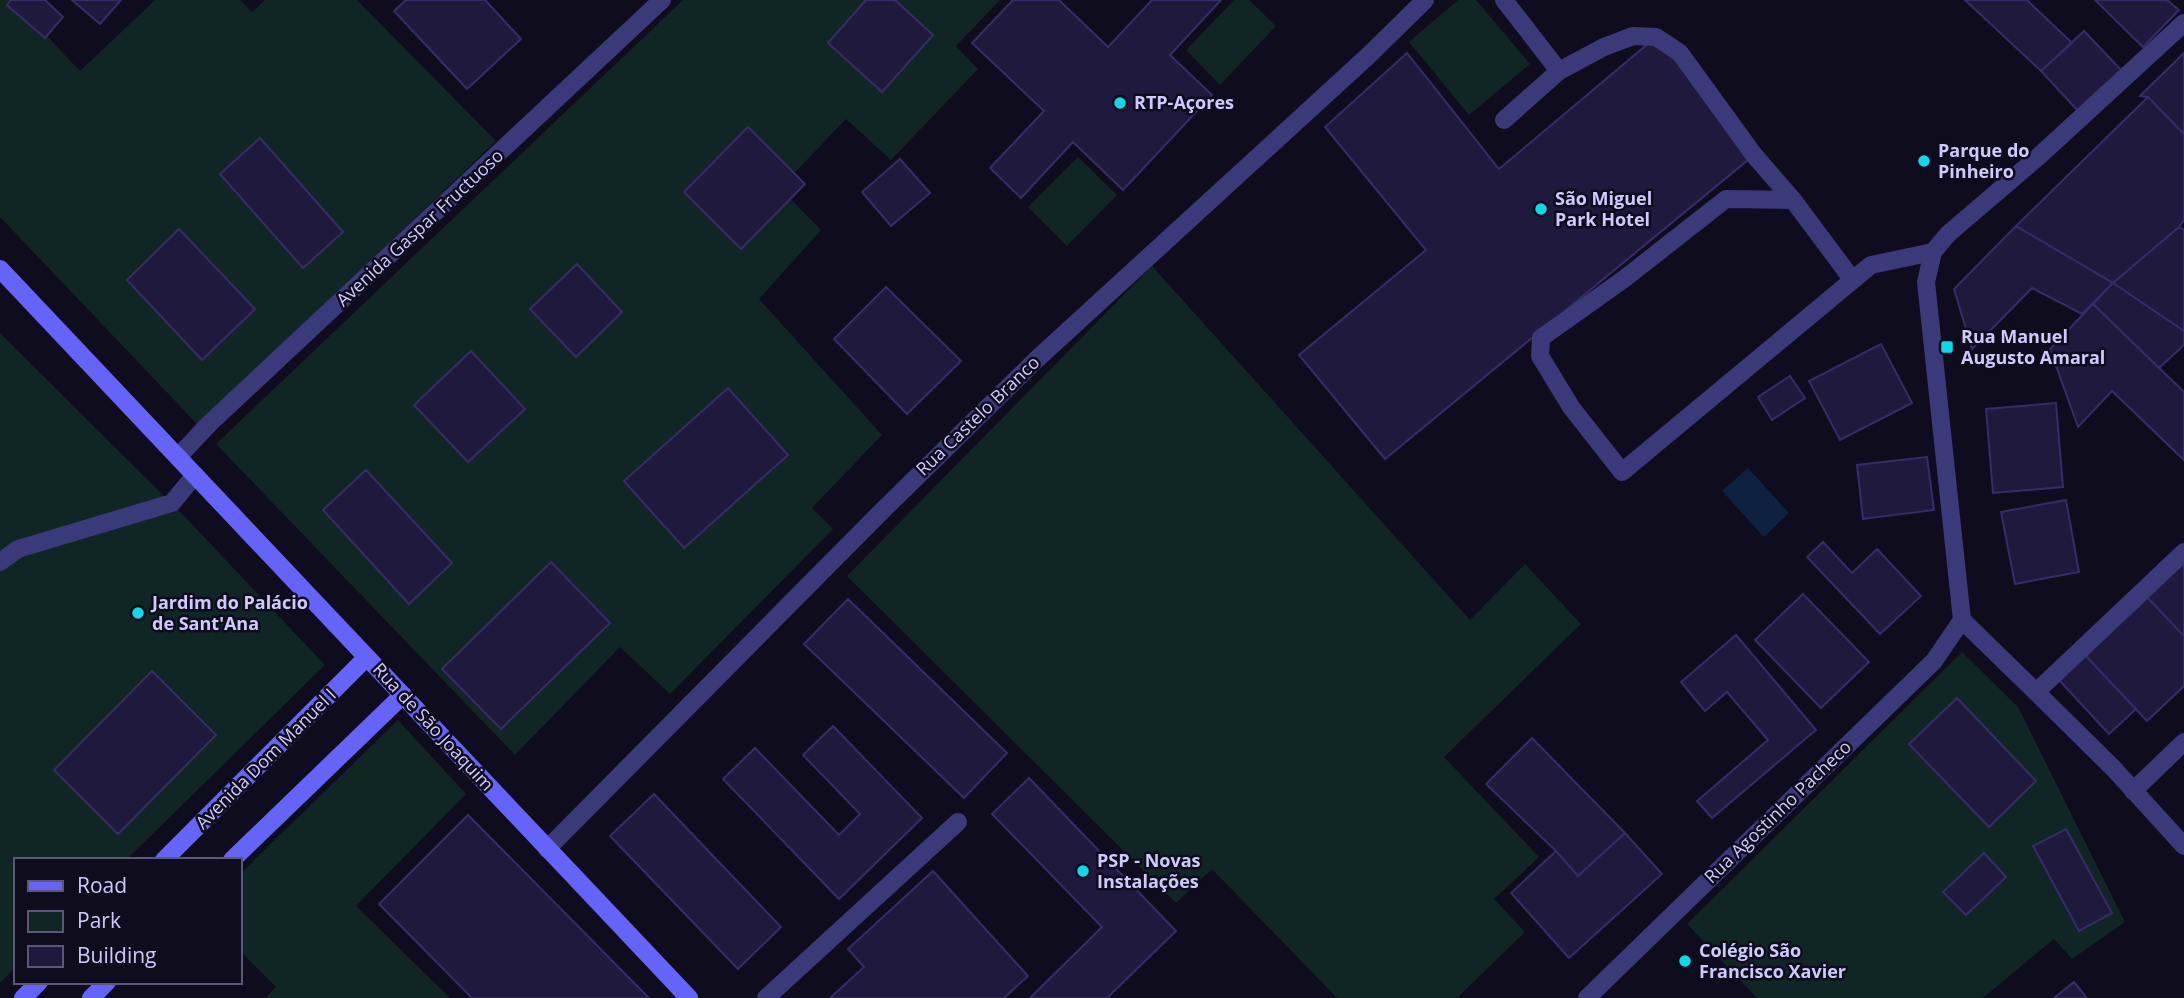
<svg xmlns="http://www.w3.org/2000/svg" width="2184" height="998" font-family="'Open Sans',sans-serif">
<style>
.green{fill:#102625}
.water{fill:#0d2240}
.building{fill:#1f193d;stroke:#362c68;stroke-width:2}
.lines{fill:none;stroke-linecap:round;stroke-linejoin:round}
.lane{stroke:#3a397a;stroke-width:18}
.street{stroke:#3a397a;stroke-width:18}
.secondary{stroke:#6464fa;stroke-width:18}
.poi-dot{fill:#08d9eb;stroke:#0f0c1d;stroke-width:2.5}
.labels{text-anchor:middle;stroke-width:5;stroke-linejoin:round;paint-order:stroke}
.poi-label{font-size:18px;font-weight:bold;fill:#cecafd;stroke:#0f0c1d;text-anchor:start}
.street-label{font-size:18px;fill:#cecafd;stroke:#0f0c1d}
</style>
<rect width="100%" height="100%" fill="#0f0c1d"/>
<path class="green" d="M0,0H13L80,71L155,0H240L252,12L265,0H357L496,141L198,425L0,217Z
M683,0H1000L956,46L978,69L891,160L846,119L780,188L821,230L759,299L882,435L812,508L833,529L670,694L620,647L515,755L216,444Z
M1234,0H1249L1276,26L1220,85L1186,50Z
M1458,0H1476L1530,64L1469,115L1409,42Z
M1078,157L1117,195L1067,246L1028,207Z
M1152,266L1470,620L1525,564L1581,624L1444,757L1539,857L1494,899L1525,932L1457,998H1337L1212,869L1176,903L847,576Z
M0,333L186,518L325,665L126,860H16V967L0,983Z
M1962,652L2018,707L2125,922L2072,959L2054,939L1983,998H1757L1687,924Z
M398,720L466,794L356,906L450,998H265L276,987L240,951V874Z"/>
<path class="water" d="M1748,468L1789,513L1764,537L1722,491Z"/>
<path class="building" d="M11,0H45L63,17L45,38L7,5Z
M72,0H121L100,24Z
M406,0H485L521,39L467,89L394,11Z
M866,0H895L933,35L882,92L828,43Z
M1013,0H1059L1108,47L1152,0H1221L1170,55L1212,95L1123,190L1073,142L1021,198L990,168L1044,111L972,43Z
M1965,0H2027L2072,43L2041,71Z
M2095,0H2167L2179,10L2143,47Z
M2084,31L2124,73L2080,113L2041,71Z
M1656,37L1754,155L1385,459L1299,355L1426,250L1325,127L1407,53L1499,169Z
M2184,53V134L2148,97L2140,96Z
M2148,97L2184,134V220L2179,227L2113,283L2016,226Z
M748,127L805,184L741,249L684,192Z
M260,138L343,232L303,268L220,174Z
M900,159L930,193L891,226L862,192Z
M2016,226L2113,283L2082,314L2032,288L1972,349L1954,289Z
M2179,227L2184,230V331L2113,283Z
M179,229L255,309L202,360L127,280Z
M577,264L622,312L576,357L530,309Z
M2113,283L2184,331V345L2159,368L2093,304Z
M886,287L961,361L907,414L834,339Z
M2093,304L2184,392V460L2112,391L2078,427L2050,349Z
M1881,344L1912,403L1840,440L1809,381Z
M471,351L525,409L468,462L414,405Z
M1790,376L1805,398L1772,420L1758,397Z
M728,388L788,455L684,548L624,481Z
M2056,403L2063,487L1993,493L1986,409Z
M1927,457L1934,510L1863,519L1857,465Z
M366,470L452,563L409,604L323,510Z
M2066,500L2079,572L2015,584L2001,512Z
M1823,542L1852,573L1877,549L1921,596L1880,634L1807,557Z
M2184,560V636L2146,596Z
M551,562L610,623L501,729L442,669Z
M1803,594L1869,662L1821,708L1755,640Z
M2146,596L2184,636V686L2147,721L2084,654Z
M848,599L1007,753L964,798L804,644Z
M1736,635L1816,730L1712,818L1697,801L1768,740L1727,692L1705,711L1681,682Z
M2084,654L2136,709L2109,734L2058,679Z
M152,671L216,735L118,834L54,770Z
M1957,698L2036,781L1989,827L1909,744Z
M833,726L922,818L839,899L723,779L755,748L839,835L860,814L803,755Z
M1532,738L1625,833L1578,876L1556,851L1486,784Z
M1029,778L1176,931L1107,998H1030L1102,927L992,814Z
M654,794L781,927L738,969L610,836Z
M468,815L649,998H472L379,904Z
M2066,829L2112,913L2079,931L2033,846Z
M1625,833L1662,874L1569,958L1511,893L1556,851L1578,876Z
M1984,853L2006,877L1966,915L1943,892Z
M933,871L1028,976L1004,998H830L864,967L848,949Z
M2074,982L2087,998H2054Z"/>
<g class="lines">
<path class="lane" d="M1504,0L1559,71
M1504,120L1559,71L1604,47L1633,36L1656,37L1680,53L1754,155L1793,200L1852,279
M1793,200L1726,199L1624,279L1541,338L1540,356L1571,407L1622,472L1871,265L1933,252
M0,562L18,549L172,503L195,475
M2036,692L2114,769L2184,846
M2133,791L2184,742
M766,998L958,822"/>
<path class="street" d="M178,457L209,424L662,0
M1962,620L1926,282L1933,252L1948,234L2038,157L2184,23
M1962,620L2036,692L2184,552
M547,849L884,509L1037,359L1368,56L1425,0
M1587,998L1934,661L1962,620"/>
<path class="secondary" d="M0,269L689,998
M164,860L367,657
M232,860L403,695
M23,998L39,982
M91,998L107,982"/>
</g>
<g class="poi-dot">
<circle cx="1120" cy="103" r="7"/>
<circle cx="1924" cy="161" r="7"/>
<circle cx="1541" cy="209" r="7"/>
<rect x="1940" y="340" width="14" height="14" rx="3.5"/>
<circle cx="138" cy="613" r="7"/>
<circle cx="1083" cy="871" r="7"/>
<circle cx="1685" cy="961" r="7"/>
</g>
<g class="labels">
<g class="poi-label">
<text x="1134" y="109">RTP-Açores</text>
<text x="1938" y="157">Parque do<tspan x="1938" dy="21">Pinheiro</tspan></text>
<text x="1555" y="205">São Miguel<tspan x="1555" dy="21">Park Hotel</tspan></text>
<text x="1961" y="343">Rua Manuel<tspan x="1961" dy="21">Augusto Amaral</tspan></text>
<text x="152" y="609">Jardim do Palácio<tspan x="152" dy="21">de Sant'Ana</tspan></text>
<text x="1097" y="867">PSP - Novas<tspan x="1097" dy="21">Instalações</tspan></text>
<text x="1699" y="957">Colégio São<tspan x="1699" dy="21">Francisco Xavier</tspan></text>
</g>
<g class="street-label">
<text transform="translate(420 228) rotate(-43)" y="6">Avenida Gaspar Fructuoso</text>
<text transform="translate(978 416) rotate(-44)" y="6">Rua Castelo Branco</text>
<text transform="translate(433 727) rotate(47)" y="6">Rua de São Joaquim</text>
<text transform="translate(266 759) rotate(-45)" y="6">Avenida Dom Manuel I</text>
<text transform="translate(1778 812) rotate(-44)" y="6">Rua Agostinho Pacheco</text>
</g>
</g>
<rect x="14" y="858" width="228" height="126" fill="#0f0c1d" stroke="#5b5877" stroke-width="2"/>
<rect x="28" y="881" width="35" height="10" fill="#6464fa" stroke="#5b5877" stroke-width="2"/>
<text x="77" y="893" font-size="21" fill="#cecafd">Road</text>
<rect x="28" y="911" width="35" height="21" fill="#102625" stroke="#5b5877" stroke-width="2"/>
<text x="77" y="928" font-size="21" fill="#cecafd">Park</text>
<rect x="28" y="946" width="35" height="21" fill="#1f193d" stroke="#5b5877" stroke-width="2"/>
<text x="77" y="963" font-size="21" fill="#cecafd">Building</text>
</svg>
